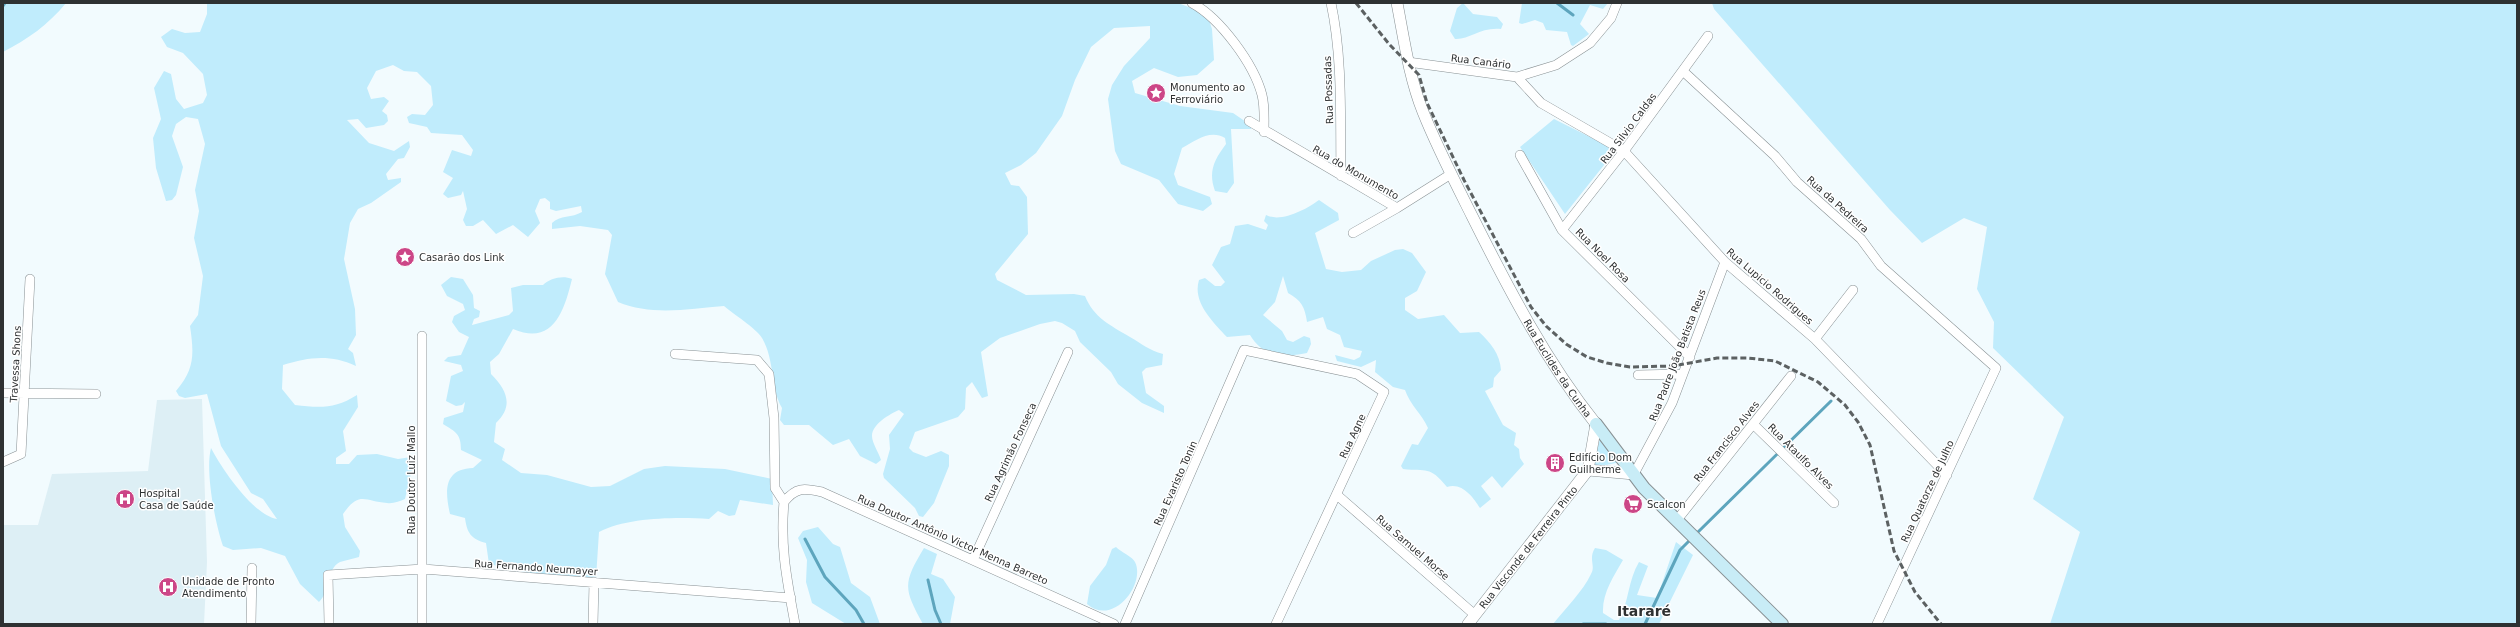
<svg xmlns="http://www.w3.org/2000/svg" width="2520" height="627" font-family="'DejaVu Sans',sans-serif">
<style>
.built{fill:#ddeff5}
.green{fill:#c0ecfc}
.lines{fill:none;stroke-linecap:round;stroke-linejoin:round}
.stream{stroke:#5da5bd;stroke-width:3}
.minor-casing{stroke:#899194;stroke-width:10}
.tertiary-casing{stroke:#899194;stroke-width:12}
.secondary-casing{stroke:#899194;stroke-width:14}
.minor{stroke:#fff;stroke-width:9}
.tertiary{stroke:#fff;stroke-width:11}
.secondary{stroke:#c8ecf6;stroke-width:12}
.rail{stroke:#5c6162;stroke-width:3;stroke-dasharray:6 3;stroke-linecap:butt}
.labels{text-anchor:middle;stroke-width:3;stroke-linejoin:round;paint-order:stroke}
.street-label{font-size:10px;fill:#2e3132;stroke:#fff}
.poi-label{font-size:10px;fill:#2e3132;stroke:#fff;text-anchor:start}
.district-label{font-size:14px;font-weight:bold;fill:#2e3132;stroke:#fff}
</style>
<rect width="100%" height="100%" fill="#f2fbfe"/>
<path class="built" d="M202,399L207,562L204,624H3V525H38L52,474L148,471L157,400Z"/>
<path class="green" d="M3,3H66C48,25 28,39 3,52Z
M207,3H1178L1207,14L1212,29L1214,60L1197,75L1178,77L1154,68L1132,81L1135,93L1180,106L1233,113L1252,126L1251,129H1231L1234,183L1227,193L1215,191C1208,172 1214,160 1226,144L1225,138C1210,129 1195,141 1182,148L1174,174L1178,185L1210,197L1212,204L1203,211L1178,204L1159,180L1121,164L1115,151L1108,99L1112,85L1124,66L1150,38V26L1114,28L1091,47L1075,80L1062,116L1036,153L1021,165L1005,173L1011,185L1019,186L1027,197L1028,234L995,274L997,280L1026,295L1074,294L1085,296C1094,318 1110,325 1130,337C1142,344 1149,350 1163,354L1162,365L1146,368L1142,372L1146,393L1164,406V413L1142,403L1118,384L1111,372L1080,342L1075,331L1062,323L1055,321L1040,324L1000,338L981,352L988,396L982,398L972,382L966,388L965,409L958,417L915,432L909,448L913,452L926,457L941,451L949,455V466L934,503L923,517L919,516L915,508L884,478L883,474L890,449L889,435L904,414L899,410C890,414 872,424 872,436C872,443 879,453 881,460L876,464L860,456L849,439L833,445L809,425H784L780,420L782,408C770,387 775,360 762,338C756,328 733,314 724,306C689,309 651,316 618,302L605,274L612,235L608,230L580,226L552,229V223C560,215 572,218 582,212L581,206L556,211L550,209V202L545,198L540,199L535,211L540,223L528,237L513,225L496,234L483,220L473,226H466L463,220L467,209L463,191L461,195L448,198L443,194L453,178L443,172L452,150L471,156L473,150L462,135L431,133L427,127L409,123L407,117L412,114L425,115L433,105L431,86L417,72L404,71L393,65L376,71L367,88L371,99L384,97L389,101L382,111L387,115L388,121L384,125L366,128L358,119L347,120L369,143L394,151L409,141L410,147L404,158L398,159L386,174L388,180L401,178V182L371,203L358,209L350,223L344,259L355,309L356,335L348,349L353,353L356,366C330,354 309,357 283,365L282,389L295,405C320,408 335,409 357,395L358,407L343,431L346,451L336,458V464H349L357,455L377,454L398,459L411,457L413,465L405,499C400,501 393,504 387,503C365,502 360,490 343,514L345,527L360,551L359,557C353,559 346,560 340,562C326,569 330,592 319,602L300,584L285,556L261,548L233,550L223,546C215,523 205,471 211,448C222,469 253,515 277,519L263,499L251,493L221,446L207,394L185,398L179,396L176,391C195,369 194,354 190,326L198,315L203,276L194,238L199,211L195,190L205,144L198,119L186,117L176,124L172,136L183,167L176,195L172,200L166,201L156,168L153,138L161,119L154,88L164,71L171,74L176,99L184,109L203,103L207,95L203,74L183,53L167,47L161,37L172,29L185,33L200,32L207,14Z
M1463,3L1473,14L1497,17L1503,24L1501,29C1480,27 1469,40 1455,39L1450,31L1457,8Z
M1522,3H1608L1603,9L1590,5L1580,24L1589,34L1573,46L1571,45L1567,32L1546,30L1543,23L1535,20L1522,24L1519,23Z
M1712,3H2517V624H2050L2080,532L2033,499L2064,417L1993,348L1994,322L1977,289L1987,227L1964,218L1922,243L1890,210L1714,9Z
M1554,119L1616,150L1565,214L1520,147Z
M1319,200L1338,213L1339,220L1315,233L1326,269L1342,272L1361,270L1371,261L1395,250L1403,249L1412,253L1426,272L1417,291L1405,298V310L1418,319L1444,315L1460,333L1479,332C1490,342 1500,354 1501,370L1494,378L1493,387L1485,391L1503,425L1516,433L1514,445L1519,449L1520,458L1524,464L1502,488L1492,476L1481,486L1491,499L1480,508C1473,497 1462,482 1447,487C1429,465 1427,472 1403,469L1401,466L1412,444L1418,445L1428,428C1422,414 1410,405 1405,390L1393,387L1375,372L1376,360L1361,367L1337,361L1335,355L1354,360L1360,357L1362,351L1344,347L1340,335L1327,329L1323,317L1307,322C1305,307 1301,300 1288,293L1283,276L1275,302L1263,315L1282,331L1287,340L1293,342L1304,336L1310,338L1311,344L1307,353C1283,358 1263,357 1250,335L1227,337C1213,322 1192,302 1199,280L1205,278L1215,286H1221L1225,282L1212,265L1221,247L1230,244L1235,226L1248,224L1266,230L1268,225L1264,221L1266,215C1281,223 1307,209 1319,200Z
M451,277L463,279L473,295L474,308L480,311L479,317L474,319L472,325L509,315L513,311L511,288L523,285H543C550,278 563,275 572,279C564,312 553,346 513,329L499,354L490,362L491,374C507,390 514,406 496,423L494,442L505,449L502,460L521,473L547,475L591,487L610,486L644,469L665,466L725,469L772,479L773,505L740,500L735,515L729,516L718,511L709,519C678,517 628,517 599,532L596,578L555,579L489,564L486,543C471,539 467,533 465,518L450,514C445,492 443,469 473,468L482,460L461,450C461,434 456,432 443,424L444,418L463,412L465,402L462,405L456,406L446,401L451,376L463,371L461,365L444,361L448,357L461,355L469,337L459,332L452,322L454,316L465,310L463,304L447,296L441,285Z
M1600,438L1620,462L1593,468Z
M818,527L833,544L840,547L851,583L870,597L880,624H846L812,603L806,582L807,560L798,538L803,531Z
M1676,542L1693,555L1659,624H1553C1565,609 1583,591 1591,574C1596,566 1588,559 1595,548L1606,550L1623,560C1614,576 1602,593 1603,613L1614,620H1619C1629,602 1628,580 1639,562L1648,566L1637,595L1657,598Z
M1116,547C1121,552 1133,557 1135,562C1146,584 1113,627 1087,604L1090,586L1106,565L1112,549Z
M924,548L937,554L931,574L943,579L955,597L950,624H923C903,588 903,583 924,548Z"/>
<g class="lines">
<path class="stream" d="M1557,3L1573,15
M3,6L5,3
M1696,534L1831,401
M805,539L825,577L856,610L864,624
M928,580L935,610L941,624
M1583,624H1606
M1645,624L1680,550L1692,538"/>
<defs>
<path id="minor" d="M1192,3C1220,18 1254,64 1262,95C1265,107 1264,119 1264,132
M1331,3C1343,59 1340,119 1341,176
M1408,62L1517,77L1556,65L1590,43L1611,18L1617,3
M1684,72L1775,156L1797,182L1861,239L1881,266L1996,368L1877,624
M1517,77L1541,103L1624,151L1725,262L1815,339L1947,475
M1249,121L1397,208L1451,174
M1520,155L1562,230L1690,357
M1562,230L1624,151L1708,36
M1353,233L1397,208
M422,336V624
M1815,339L1853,290
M675,354L757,360L769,374L774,418L775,488L784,502C780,548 787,580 795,624
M1638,375L1683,374
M3,393L96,394
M1753,424L1834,503
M3,462L21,454L30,279
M1634,474L1672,403L1725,262
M1337,495L1475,615
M784,502C796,487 804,488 822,492L1114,624
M1677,520L1791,376
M973,560L1068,352
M251,624L252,568
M329,624L328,575L423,569L791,598
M593,624L594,582
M1125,624L1244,350L1357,374L1384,392L1276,624"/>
<g id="tertiary">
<path id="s1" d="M1397,3C1404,39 1409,77 1423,112C1437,147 1455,182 1472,216C1508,288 1546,361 1596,424L1588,470L1468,624"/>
<path d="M1588,470L1634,474"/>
</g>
<path id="secondary" d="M1596,424L1644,488L1782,624"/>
</defs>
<use href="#minor" class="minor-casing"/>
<use href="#tertiary" class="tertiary-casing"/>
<use href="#secondary" class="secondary-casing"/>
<use href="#minor" class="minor"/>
<use href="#tertiary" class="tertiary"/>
<use href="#secondary" class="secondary"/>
<path class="rail" d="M1356,3L1389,44L1419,75L1427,103L1464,180L1531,307L1546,326L1566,344L1587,357L1607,363L1630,367L1673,366L1717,358H1748L1775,361L1818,382L1845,405L1858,422L1870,445L1894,551L1915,592L1941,624"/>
</g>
<defs>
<symbol id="sight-disc" viewBox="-11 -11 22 22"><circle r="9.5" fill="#cc4687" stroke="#fff"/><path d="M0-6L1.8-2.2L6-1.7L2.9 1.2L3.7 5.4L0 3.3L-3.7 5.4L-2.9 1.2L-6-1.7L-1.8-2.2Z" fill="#fff"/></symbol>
<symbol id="building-disc" viewBox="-11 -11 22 22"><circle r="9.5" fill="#cc4687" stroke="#fff"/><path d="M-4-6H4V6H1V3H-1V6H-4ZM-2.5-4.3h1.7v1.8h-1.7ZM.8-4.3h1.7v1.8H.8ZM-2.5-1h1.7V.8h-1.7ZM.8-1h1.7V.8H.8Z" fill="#fff"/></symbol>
<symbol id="hospital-disc" viewBox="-11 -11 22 22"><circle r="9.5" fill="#cc4687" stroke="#fff"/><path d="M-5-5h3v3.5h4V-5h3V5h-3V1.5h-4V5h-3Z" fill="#fff"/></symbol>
<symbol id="supermarket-disc" viewBox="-11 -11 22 22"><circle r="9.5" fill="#cc4687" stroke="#fff"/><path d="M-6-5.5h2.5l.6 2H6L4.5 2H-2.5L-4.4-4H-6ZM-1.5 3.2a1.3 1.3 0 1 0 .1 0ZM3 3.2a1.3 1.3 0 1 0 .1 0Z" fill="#fff"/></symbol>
</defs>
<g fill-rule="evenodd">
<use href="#sight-disc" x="1145" y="82" width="22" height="22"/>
<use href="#sight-disc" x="394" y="246" width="22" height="22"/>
<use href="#building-disc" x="1544" y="452" width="22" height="22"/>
<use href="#hospital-disc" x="114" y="488" width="22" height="22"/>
<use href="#supermarket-disc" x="1622" y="493" width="22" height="22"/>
<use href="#hospital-disc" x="157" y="576" width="22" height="22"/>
</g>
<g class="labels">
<g class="street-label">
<text transform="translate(1481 61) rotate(7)" y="4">Rua Canário</text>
<text transform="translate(1328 90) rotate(-92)" y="4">Rua Possadas</text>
<text transform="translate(1628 128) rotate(-53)" y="4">Rua Silvio Caldas</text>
<text transform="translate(1356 172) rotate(30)" y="4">Rua do Monumento</text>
<text transform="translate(1838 204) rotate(42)" y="4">Rua da Pedreira</text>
<text transform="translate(1603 255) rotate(45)" y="4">Rua Noel Rosa</text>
<text transform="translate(1770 286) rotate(41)" y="4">Rua Lupicio Rodrigues</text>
<text transform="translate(1677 355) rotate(-69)" y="4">Rua Padre João Batista Reus</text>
<text transform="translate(15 364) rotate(-87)" y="4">Travessa Shons</text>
<text dy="4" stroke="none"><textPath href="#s1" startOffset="402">Rua Euclides da Cunha</textPath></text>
<text transform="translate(1352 436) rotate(-65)" y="4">Rua Agne</text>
<text transform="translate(1726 441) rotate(-52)" y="4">Rua Francisco Alves</text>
<text transform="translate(1010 452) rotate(-65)" y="4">Rua Agrimão Fonseca</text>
<text transform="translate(1801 456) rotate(45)" y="4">Rua Ataulfo Alves</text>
<text transform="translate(411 480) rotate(-90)" y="4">Rua Doutor Luiz Mallo</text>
<text transform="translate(1175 483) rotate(-66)" y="4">Rua Evaristo Tonin</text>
<text transform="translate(1927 491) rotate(-65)" y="4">Rua Quatorze de Julho</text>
<text transform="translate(953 539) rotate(24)" y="4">Rua Doutor Antônio Victor Menna Barreto</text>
<text transform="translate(1413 547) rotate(41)" y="4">Rua Samuel Morse</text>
<text transform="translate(1528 547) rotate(-52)" y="4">Rua Visconde de Ferreira Pinto</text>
<text transform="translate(536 567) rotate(4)" y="4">Rua Fernando Neumayer</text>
</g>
<g class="poi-label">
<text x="1170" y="91">Monumento ao<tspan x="1170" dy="12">Ferroviário</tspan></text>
<text x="419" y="261">Casarão dos Link</text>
<text x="1569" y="461">Edifício Dom<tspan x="1569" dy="12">Guilherme</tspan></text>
<text x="139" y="497">Hospital<tspan x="139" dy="12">Casa de Saúde</tspan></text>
<text x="1647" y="508">Scalcon</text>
<text x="182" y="585">Unidade de Pronto<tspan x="182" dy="12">Atendimento</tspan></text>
</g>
<g class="district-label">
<text x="1644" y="616">Itararé</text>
</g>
</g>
<rect width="2520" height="627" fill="none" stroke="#2e3132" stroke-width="8"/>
</svg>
